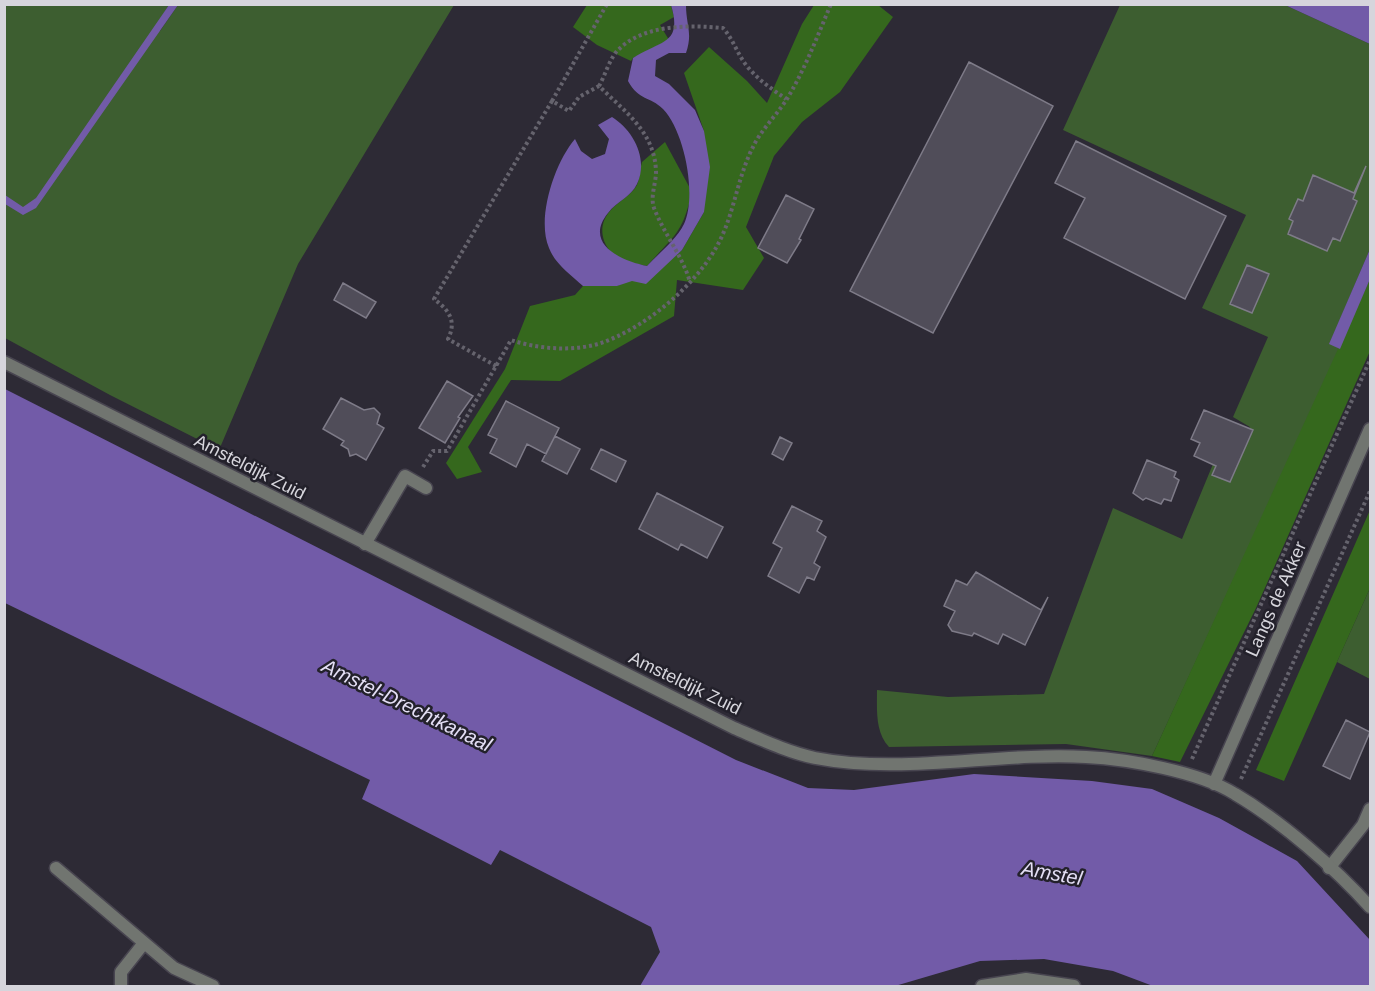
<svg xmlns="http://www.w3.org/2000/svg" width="1375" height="991" font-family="Arial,sans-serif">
<rect width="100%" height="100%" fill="#2d2a35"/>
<path fill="#3d5e30" d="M4,5H169L156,26L160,31L178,5H454L298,264L219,450L110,395L5,338Z
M1120,5H1285L1370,44V249L1330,343L1340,349L1152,756L1066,744L889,747C875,732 877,710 877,690L948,697L1044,694L1113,508L1182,539L1213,464L1229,471L1250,427L1233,417L1268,337L1202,308L1246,215L1063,130Z
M1370,588V679L1337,662Z"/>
<path fill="#35681d" d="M587,5H671L674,17L660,25L669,40L633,58L631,61L597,45L573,27Z
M814,5H878L893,17L840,92L802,122L774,156L746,227L764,258L743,290L677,280L674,316L560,381L511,380L468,447L482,472L457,479L446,463L505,369L530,306L575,295L583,286H617L667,262L682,250L704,212V131L684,73L709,47L747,81L767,103L802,24Z
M665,142L692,192C682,235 675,234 647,266C639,264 631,263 624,261C603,252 595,228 610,211C618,201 630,197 637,185C640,178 640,169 642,162Z
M1370,279V351L1256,608L1180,762L1152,756Z
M1370,510V588L1284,781L1256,770Z"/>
<path fill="#725ba8" d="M169,5H178L36,208L23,215L5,204V195L23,207L36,198Z
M671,5H686C686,25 693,33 686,53H669L656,60L655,76L669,84L695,110L704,131L710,167L704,212L682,250L646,284L632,281L617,286H583C571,275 555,264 549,248C536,218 555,162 575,139L581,151L592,159L605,154L609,139L598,125L612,117C633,130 649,159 637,184C631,197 617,201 608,213C583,244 622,261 647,266C659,253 676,240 684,224C697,196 685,132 663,109C650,96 639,101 628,81L633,58C660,40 683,45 671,5Z
M1285,5H1370V44Z
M1370,249V279L1340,349L1329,344Z
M5,389L736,760L808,788L854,790L974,774L1092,781L1152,789L1219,818L1297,861L1370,940V986H1153L1113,971L1044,959L980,961L895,986H640L660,952L651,927L500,850L491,865L362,799L370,780L5,603Z"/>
<path fill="#504d59" stroke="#7e7b88" stroke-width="1.5" d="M969,62L1053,106L933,333L850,291Z
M1076,141L1226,216L1185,299L1064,238L1085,198L1055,183Z
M1366,166L1353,199L1357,201L1340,241L1333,238L1327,251L1288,234L1293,221L1289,219L1298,199L1303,201L1313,175L1354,193Z
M786,195L814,209L799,239L801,240L787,263L758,248Z
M1247,265L1269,274L1252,313L1230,304Z
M343,283L376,302L366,318L334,300Z
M447,381L473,396L458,417L460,418L445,443L419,428Z
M341,398L364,410L374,408L380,414L377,424L384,428L366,460L356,454L350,456L348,449L341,445L344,441L323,429Z
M506,401L559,428L546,454L527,444L516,467L490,453L497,439L488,435Z
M1204,410L1253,430L1230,482L1212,475L1216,466L1194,456L1200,443L1191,439Z
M555,436L580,449L567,474L542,461Z
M780,437L792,443L783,460L772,454Z
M601,449L626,461L616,482L591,469Z
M1147,460L1176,472L1174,477L1179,480L1171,501L1164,499L1161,504L1146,498L1143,500L1133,493Z
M657,493L723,527L707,558L681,544L678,550L639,529Z
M792,506L822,521L817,531L826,537L814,563L820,567L814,580L807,577L799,593L768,576L782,548L773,543Z
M976,572L1041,610L1048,597L1025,645L1003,634L998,644L974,633L972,636L952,631L948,625L955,611L944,606L956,580L967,585Z
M1346,720L1370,732L1350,779L1323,766Z"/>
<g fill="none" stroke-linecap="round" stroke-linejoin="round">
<g stroke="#484550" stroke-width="15">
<path id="service" d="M365,544L405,476L426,488
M1329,868L1363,825L1370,809"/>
</g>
<g stroke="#484550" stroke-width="15">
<path id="minor" d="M56,868L174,968L213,986
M121,986V972L144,943
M982,986L1026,979L1074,986"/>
</g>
<g stroke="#484550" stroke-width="15">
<path id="tertiary" d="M4,362L734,728C760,739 787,752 815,758C903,775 998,752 1086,757C1128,759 1200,772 1235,794C1281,821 1335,868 1370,907
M1214,784L1370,429"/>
</g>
<path stroke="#65636d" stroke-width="4" stroke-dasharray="3 3" stroke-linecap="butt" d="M599,86C605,76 610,57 619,49C645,24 690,25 723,28C733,39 737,53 746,65C757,79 772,89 786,99
M552,101L607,4
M496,366L448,339C457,321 449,310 434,299L552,101L569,111L579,97L599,86C625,112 655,132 656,172C656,183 650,197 654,208C664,234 682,255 690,282
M423,467L433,451H447L511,340C538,349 573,352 601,343C645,328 695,286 717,246C734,216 737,178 753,147C761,130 776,116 787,99C805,69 817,37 831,4
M1192,759L1370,360
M1241,779L1370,491"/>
<use href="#service" stroke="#717570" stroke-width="12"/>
<use href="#minor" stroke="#717570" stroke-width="12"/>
<use href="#tertiary" stroke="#717570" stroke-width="12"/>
</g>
<g text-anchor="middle" stroke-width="5" stroke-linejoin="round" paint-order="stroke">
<g font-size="18" fill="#d6d5dc" stroke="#23212b">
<text transform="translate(250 467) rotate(27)" y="6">Amsteldijk Zuid</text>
<text transform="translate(1276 599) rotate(-66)" y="6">Langs de Akker</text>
<text transform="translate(685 683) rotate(26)" y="6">Amsteldijk Zuid</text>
</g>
<g font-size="20" font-style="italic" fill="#e4dff5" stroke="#23212b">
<text transform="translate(407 705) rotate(26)" y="7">Amstel-Drechtkanaal</text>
<text transform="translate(1052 873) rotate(10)" y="7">Amstel</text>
</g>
</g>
<rect width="1375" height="991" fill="none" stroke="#d6d5dc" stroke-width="12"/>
</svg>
